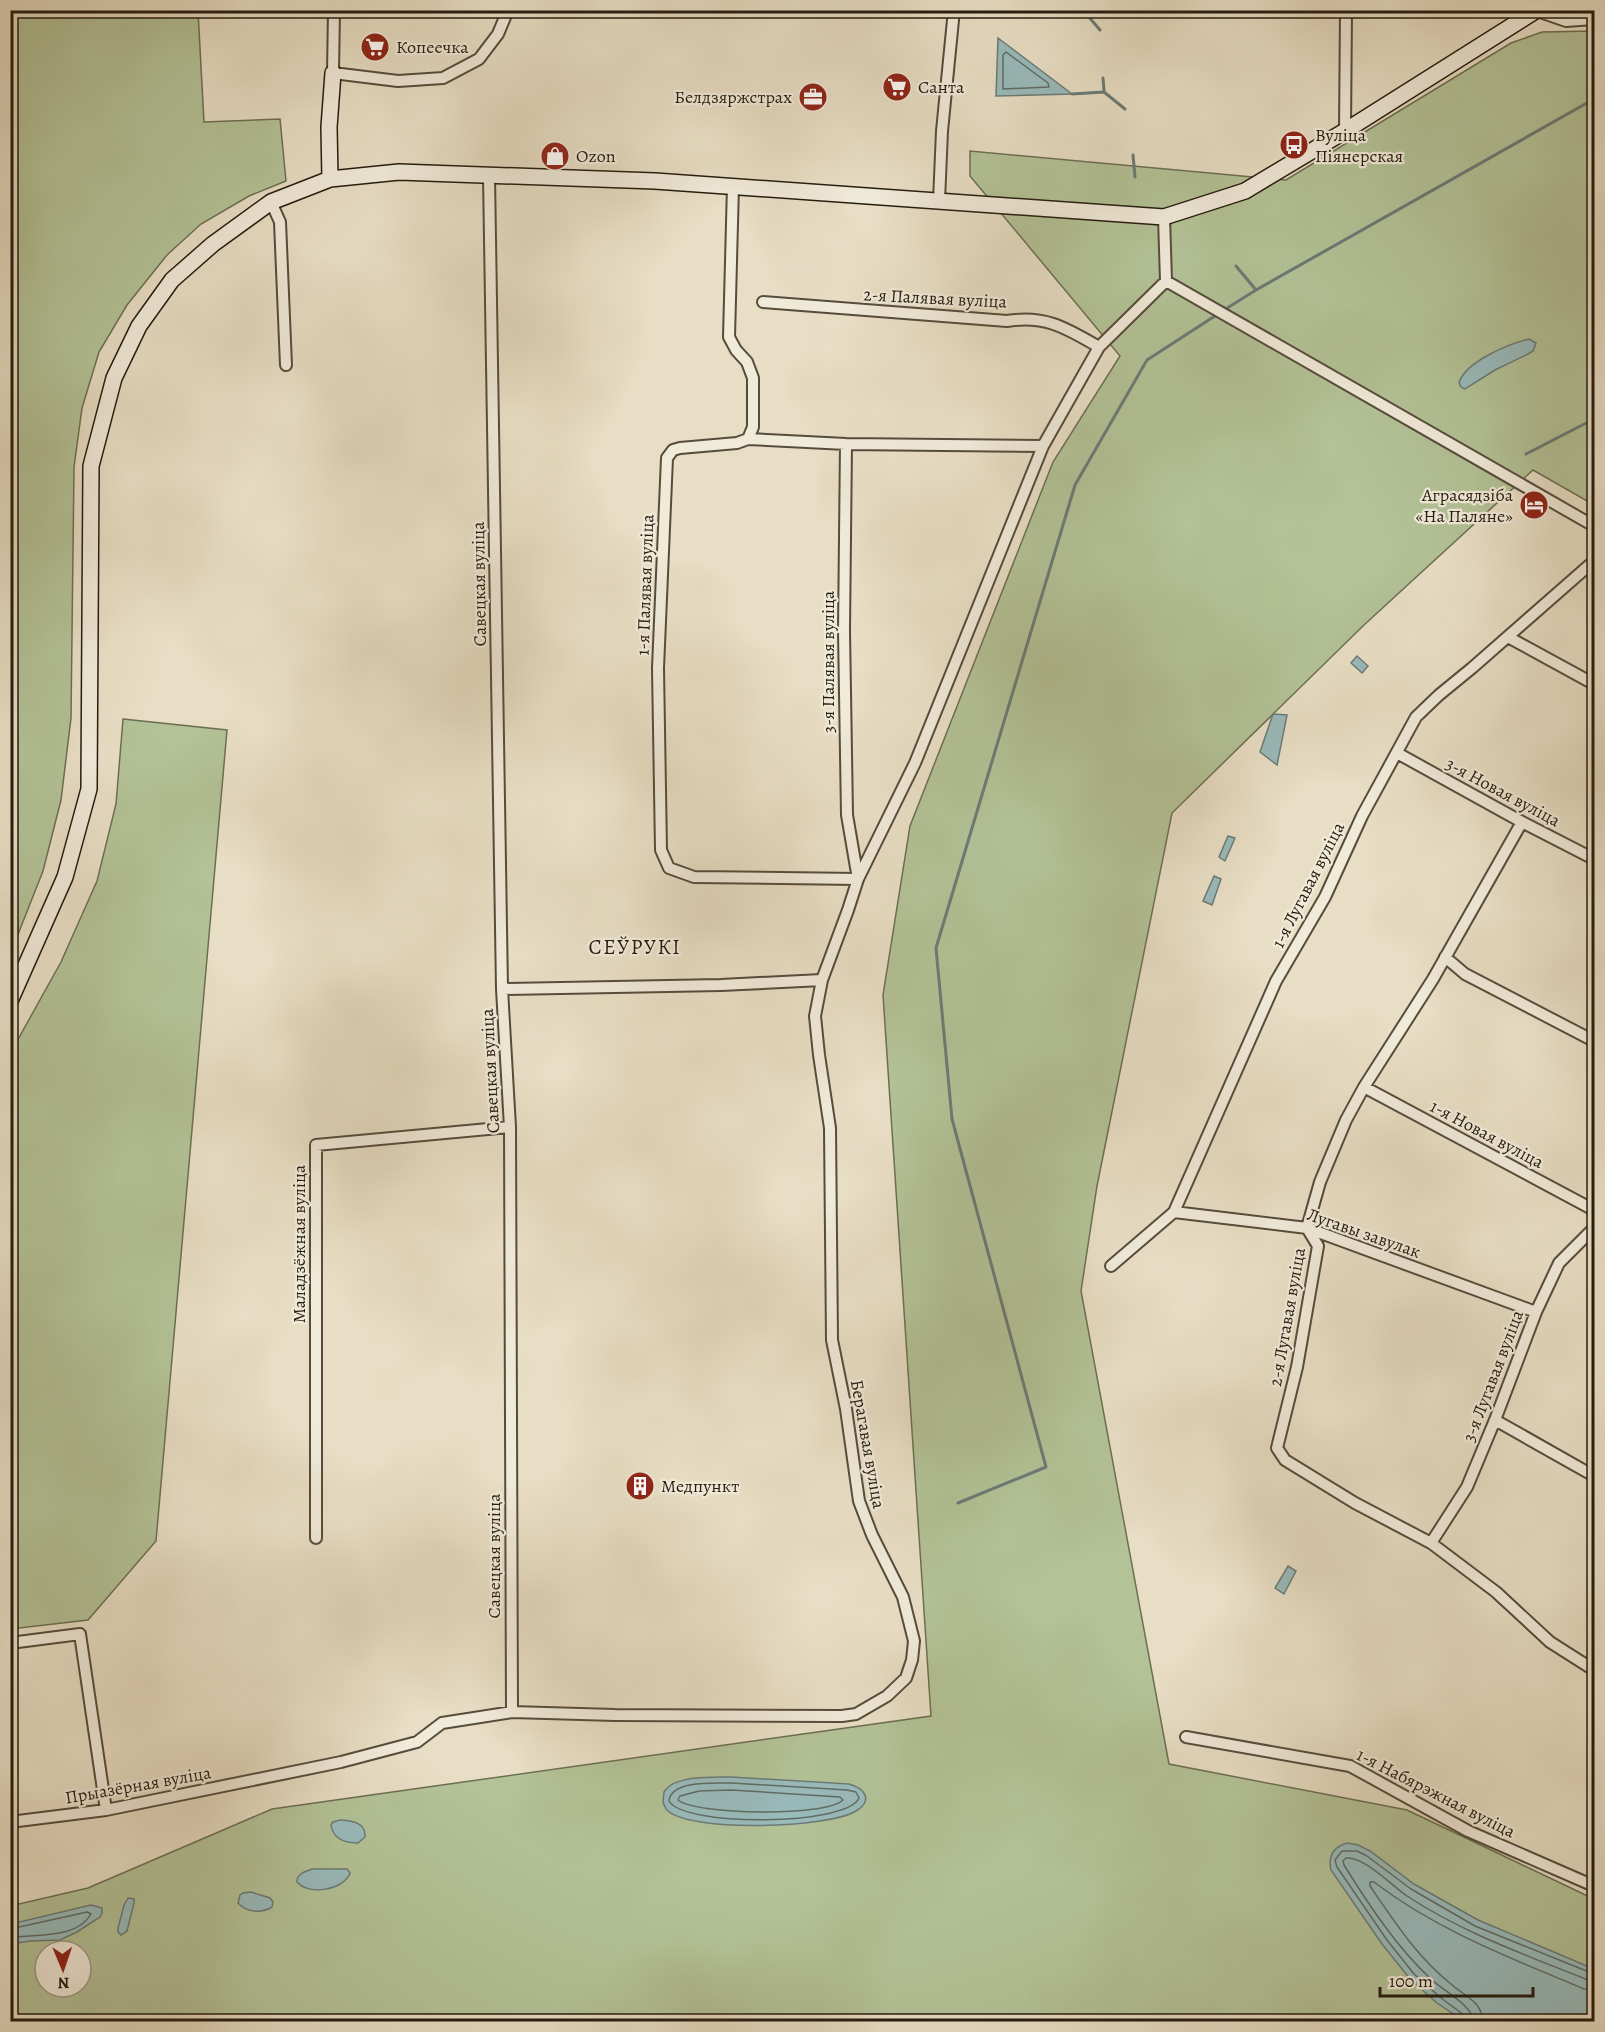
<svg xmlns="http://www.w3.org/2000/svg" width="1605" height="2032" font-family="Alegreya,serif">
<rect width="100%" height="100%" fill="#e8dec5"/>
<filter id="stains"><feTurbulence type="fractalNoise" baseFrequency=".00333" numOctaves="4"/><feColorMatrix values="0 0 0 0 .2 0 0 0 0 .09 0 0 0 0 .02 0 0 0 .5 -.17"/></filter>
<radialGradient id="worn" r=".72"><stop offset=".6" stop-color="#630" stop-opacity="0"/><stop offset="1" stop-color="#630" stop-opacity=".3"/></radialGradient>
<path fill="#b3c297" stroke="#6c6f53" stroke-width="1.5" fill-rule="evenodd" d="M11,10L198,11L204,122L280,119L286,181L249,196L201,224L167,255L127,305L99,352L82,408L74,467L71,718L61,800L43,871L11,952Z
M1594,31V505L1533,470L1364,625L1172,813L1097,1186L1081,1291L1169,1764L1407,1810L1594,1899V2021H11L10,1906L88,1888L272,1809L931,1716L883,995L910,826L1053,462L1120,356L970,176V151L1286,180L1511,43L1542,32ZM45,1951H81V1987H45Z
M123,719L227,730L156,1541L88,1620L11,1629V1052L61,962L97,881L116,804Z"/>
<path fill="#99bbbc" stroke="#6b7b77" stroke-width="1.5" d="M998,38L1072,94L996,96Z
M1529,339L1536,343L1533,351L1528,354L1495,370L1465,389L1461,387L1459,383C1465,362 1508,344 1529,339Z
M1357,656L1368,666L1362,673L1351,663Z
M1273,714L1287,715L1277,765L1260,752Z
M1228,836L1235,838L1225,861L1219,857Z
M1214,876L1221,879L1212,905L1203,901Z
M1288,1566L1296,1571L1284,1594L1275,1588Z
M731,1777L849,1784C864,1788 874,1800 856,1811C829,1828 690,1833 667,1810C665,1808 664,1805 663,1802C663,1801 664,1793 664,1792C674,1775 714,1777 731,1777Z
M340,1820C352,1821 366,1822 365,1837L358,1843C345,1843 333,1839 331,1825L333,1822Z
M1347,1843L1358,1845L1370,1851L1414,1884L1478,1920L1594,1969V2021H1464L1437,2003L1410,1979L1382,1944L1331,1870C1328,1856 1333,1847 1347,1843Z
M312,1869H347L350,1873C344,1890 309,1896 297,1882C297,1873 305,1872 312,1869Z
M251,1892L270,1898L273,1902L272,1907C261,1914 246,1912 238,1903L240,1895L243,1893Z
M128,1898L134,1899V1903L127,1931L121,1935L118,1932V1928L124,1905Z
M91,1905L102,1908V1913L100,1917L77,1932L60,1940L30,1941L11,1944V1924Z"/>
<g fill="none" stroke-linecap="round" stroke-linejoin="round">
<path stroke="#5f6c66" stroke-width="1.5" d="M1006,52L1048,83L1049,87L1003,89V55Z
M731,1783L847,1790L856,1792L859,1798C847,1826 684,1827 669,1801C671,1780 715,1783 731,1783Z
M731,1790L840,1797L843,1800C826,1817 696,1815 678,1800L680,1796L699,1791Z
M10,1929L87,1912L91,1914C76,1940 35,1933 10,1938
M1466,2022L1464,2015L1441,1998L1414,1974L1387,1940L1337,1867L1335,1860L1342,1851H1357L1367,1856L1411,1889L1475,1926L1594,1974
M1474,2022C1473,2006 1444,1991 1432,1980C1397,1948 1369,1905 1344,1865L1343,1861L1346,1858C1364,1856 1392,1886 1407,1896C1463,1933 1526,1955 1588,1980L1594,1981
M1483,2022C1482,2001 1464,1996 1451,1984C1417,1957 1394,1921 1370,1886V1882H1374C1438,1931 1511,1958 1584,1989L1594,1990"/>
<path stroke="#6b7b77" stroke-width="3" d="M1083,10L1100,30
M1103,78L1104,91
M1072,94L1104,92L1125,109
M1133,155L1135,177
M1236,266L1256,290
M1224,310L1256,290L1594,99
M1526,454L1594,419
M958,1503L1046,1467L952,1119L936,948L1075,485L1147,360L1218,314"/>
<g stroke="#564c3c" stroke-width="14">
<path id="street" d="M334,10L333,73L398,81L443,78L479,59L498,34L508,10
M1537,11L1566,21L1594,19
M1345,131L1346,10
M489,176L502,989L510,1127L512,1712
M733,186L729,337L736,350L747,362L753,378V427L748,439L737,443L680,448L673,450L667,458L658,668L661,850L669,868L694,877L858,879L847,815L844,631L846,444
M939,201L942,131L954,10
M271,202L280,222L286,365
M1164,217L1166,281L1594,526
M763,302L1007,321C1046,315 1066,328 1099,347
M748,439L846,444L1043,446
M1508,637L1594,684
M1397,753L1522,822L1594,859
M1522,822L1433,979L1364,1087L1346,1120L1320,1182L1307,1228L1318,1246L1297,1367L1277,1448L1285,1460L1355,1503L1431,1543L1496,1592L1550,1642L1594,1670
M1445,957L1465,974L1594,1041
M502,989L721,985L822,980
M1364,1087L1594,1210
M1174,1212L1307,1228L1536,1312
M1111,1266L1174,1212L1276,981L1325,897L1362,816L1416,717L1439,695L1472,668L1594,561
M1495,1420L1594,1476
M316,1538V1145L510,1127
M1431,1543L1467,1487L1495,1420L1536,1312L1559,1263L1594,1228
M10,1643L80,1634L106,1810
M1186,1737L1350,1766L1468,1831L1594,1886
M10,1822L106,1810L341,1762L417,1742L442,1723L512,1712L615,1715L842,1716L856,1714L887,1696L906,1678L912,1660L914,1641L903,1597L872,1535L859,1501L846,1409L832,1340L830,1128L819,1055L815,1016L822,980L848,910L858,879L915,763L1043,446L1099,347L1166,281"/>
</g>
<g stroke="#251c0f" stroke-width="18">
<path id="secondary" d="M330,179L329,127L333,73
M10,1001L65,877L89,789L91,466L114,378L139,326L172,280L213,244L271,202L330,179L399,172L655,181L1164,217L1245,191L1345,131L1537,10"/>
</g>
<use href="#street" stroke="#f0ead9" stroke-width="10"/>
<use href="#secondary" stroke="#f0ead9" stroke-width="15"/>
</g>
<defs>
<g id="supermarket-disc" transform="scale(1.5)"><circle r="9.5" fill="#8f2418" stroke="#f0ead9"/><path d="M-6-5.5h2.5l.6 2H6L4.5 2H-2.5L-4.4-4H-6ZM-1.5 3.2a1.3 1.3 0 1 0 .1 0ZM3 3.2a1.3 1.3 0 1 0 .1 0Z" fill="#fff"/></g>
<g id="office-disc" transform="scale(1.5)"><circle r="9.5" fill="#8f2418" stroke="#f0ead9"/><path d="M-6-3h4V-5.5h4V-3h4V5H-6ZM-1-4.5V-3h2v-1.5ZM-6 0V1H6V0Z" fill="#fff"/></g>
<g id="bus-disc" transform="scale(1.5)"><circle r="9.5" fill="#8f2418" stroke="#f0ead9"/><path d="M-5-6H5V4H4V6H2V4H-2V6H-4V4H-5ZM-3.5-4V0h7V-4ZM-3.5 1.2v1.5H-2V1.2ZM2 1.2v1.5H3.5V1.2Z" fill="#fff"/></g>
<g id="shop-disc" transform="scale(1.5)"><circle r="9.5" fill="#8f2418" stroke="#f0ead9"/><path d="M-5-2.5h2.3a2.7 3.5 0 0 1 5.4 0H5L5.5 6h-11ZM-1.5-2.5h3a1.5 2.3 0 0 0-3 0Z" fill="#fff"/></g>
<g id="hotel-disc" transform="scale(1.5)"><circle r="9.5" fill="#8f2418" stroke="#f0ead9"/><path d="M-6-4.5h1.5V1H6V5H4.5V3h-9V5H-6ZM-4 0a1.8 1.8 0 1 1 3.6 0ZM.5 0V-2.5h3Q6-2.5 6 0Z" fill="#fff"/></g>
<g id="building-disc" transform="scale(1.5)"><circle r="9.5" fill="#8f2418" stroke="#f0ead9"/><path d="M-4-6H4V6H1V3H-1V6H-4ZM-2.5-4.3h1.7v1.8h-1.7ZM.8-4.3h1.7v1.8H.8ZM-2.5-1h1.7V.8h-1.7ZM.8-1h1.7V.8H.8Z" fill="#fff"/></g>
</defs>
<g fill-rule="evenodd">
<use href="#supermarket-disc" x="375" y="47"/>
<use href="#supermarket-disc" x="897" y="87"/>
<use href="#office-disc" x="813" y="97"/>
<use href="#bus-disc" x="1294" y="145"/>
<use href="#shop-disc" x="555" y="156"/>
<use href="#hotel-disc" x="1534" y="505"/>
<use href="#building-disc" x="640" y="1486"/>
</g>
<g text-anchor="middle" stroke-width="4.5" stroke-linejoin="round" paint-order="stroke">
<g font-size="18" fill="#251c0f" stroke="#f0ead9" text-anchor="start">
<text x="396" y="53">Копеечка</text>
<text x="918" y="93">Санта</text>
<text x="792" y="103" text-anchor="end">Белдзяржстрах</text>
<text x="1315" y="141">Вуліца<tspan x="1315" dy="21">Піянерская</tspan></text>
<text x="576" y="162">Ozon</text>
<text x="1513" y="501" text-anchor="end">Аграсядзіба<tspan x="1513" dy="21">«На Паляне»</tspan></text>
<text x="661" y="1492">Медпункт</text>
</g>
<g font-size="18" fill="#251c0f" stroke="#f0ead9">
<text transform="translate(935 298) rotate(3)" y="6">2-я Палявая вуліца</text>
<text transform="translate(479 584) rotate(-91)" y="6">Савецкая вуліца</text>
<text transform="translate(645 585) rotate(-88)" y="6">1-я Палявая вуліца</text>
<text transform="translate(828 662) rotate(-90)" y="6">3-я Палявая вуліца</text>
<text transform="translate(1503 792) rotate(28)" y="6">3-я Новая вуліца</text>
<text transform="translate(1308 885) rotate(-63)" y="6">1-я Лугавая вуліца</text>
<text transform="translate(490 1071) rotate(-93)" y="6">Савецкая вуліца</text>
<text transform="translate(1487 1134) rotate(28)" y="6">1-я Новая вуліца</text>
<text transform="translate(1364 1233) rotate(19)" y="6">Лугавы завулак</text>
<text transform="translate(299 1244) rotate(-90)" y="6">Маладзёжная вуліца</text>
<text transform="translate(1287 1317) rotate(-80)" y="6">2-я Лугавая вуліца</text>
<text transform="translate(1493 1376) rotate(-69)" y="6">3-я Лугавая вуліца</text>
<text transform="translate(868 1444) rotate(80)" y="6">Берагавая вуліца</text>
<text transform="translate(494 1556) rotate(-90)" y="6">Савецкая вуліца</text>
<text transform="translate(138 1785) rotate(-10)" y="6">Прыазёрная вуліца</text>
<text transform="translate(1436 1793) rotate(27)" y="6">1-я Набярэжная вуліца</text>
</g>
<g font-size="21" letter-spacing="1.5" fill="#251c0f" stroke="#f0ead9">
<text x="635" y="954">СЕЎРУКІ</text>
</g>
</g>
<rect width="1605" height="2032" fill="none" stroke="#e8dec5" stroke-width="36"/>
<rect x="12" y="12" width="1581" height="2008" fill="none" stroke="#251c0f" stroke-width="3"/>
<rect x="18" y="18" width="1569" height="1996" fill="none" stroke="#251c0f" stroke-width="1.5"/>
<g transform="translate(63 1969) rotate(178)"><circle r="28" fill="#f0ead9" stroke="#9f9888" stroke-width="1.5"/>
<path d="M0-4.5L10 22L0 15L-10 22Z" fill="#8f2418"/>
<text y="-9" font-size="16" font-weight="bold" text-anchor="middle" fill="#251c0f">N</text>
</g>
<path d="M1380 1987v9h153v-9" fill="none" stroke="#251c0f" stroke-width="3"/>
<text x="1389" y="1987" font-size="18" fill="#251c0f" stroke="#f0ead9" stroke-width="4.5" paint-order="stroke">100 m</text>
<rect width="100%" height="100%" filter="url(#stains)"/>
<rect width="100%" height="100%" fill="url(#worn)"/>
</svg>
